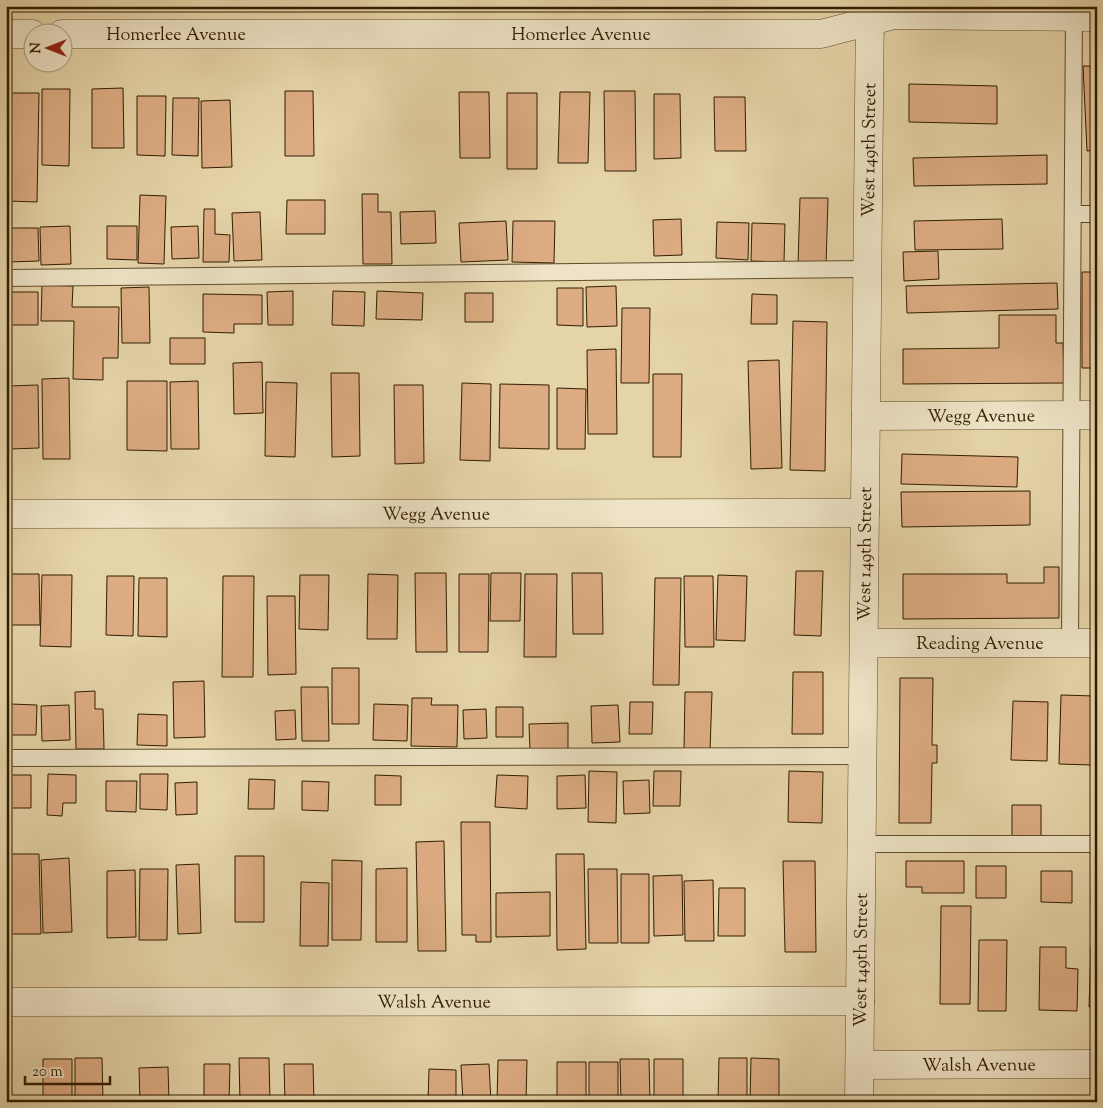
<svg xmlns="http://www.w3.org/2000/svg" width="1103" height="1108" font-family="'Sorts Mill Goudy',serif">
<rect width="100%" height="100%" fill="#e5d4a8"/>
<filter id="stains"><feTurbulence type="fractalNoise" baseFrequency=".004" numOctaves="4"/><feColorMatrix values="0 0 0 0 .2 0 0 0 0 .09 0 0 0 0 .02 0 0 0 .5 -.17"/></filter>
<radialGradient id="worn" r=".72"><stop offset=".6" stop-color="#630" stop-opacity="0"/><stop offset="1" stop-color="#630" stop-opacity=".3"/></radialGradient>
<path fill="#ddac83" stroke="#311d00" d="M1083,66H1097V150L1087,151Z
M909,84L997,86V124L909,122Z
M123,88L124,148H92V89Z
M42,89H70L69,166L42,165Z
M285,91H313L314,156H285Z
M604,91H635L636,171H605Z
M459,92H489L490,158H460Z
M560,92H590L588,163H558Z
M9,93H39L37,202L8,201Z
M507,93H537V169H507Z
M654,94H680L681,158L654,159Z
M137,96H166L165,156L137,155Z
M714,97H745L746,151H715Z
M173,98H199L198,156L172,155Z
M230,100L232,167L202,168L201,101Z
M1047,155V184L914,186L913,158Z
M362,194H378V212H391L392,264H363Z
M140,195L166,196L164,264L138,263Z
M800,198H828L826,266L798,265Z
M287,200H325V234H286Z
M204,209H215V234L230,235L229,262H203Z
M435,211L436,243L401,244L400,212Z
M260,212L262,260L234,261L232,213Z
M681,219L682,255L654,256L653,220Z
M1002,219L1003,249L915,250L914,221Z
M506,221L508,260L461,262L459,223Z
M513,221H555L554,263L512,262Z
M717,222L749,223L748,260L716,258Z
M752,223L785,224L784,262L751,261Z
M70,226L71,264L41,265L40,227Z
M107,226H137V260L107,259Z
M198,226L199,258L172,259L171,227Z
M9,228H38L39,261L9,262Z
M938,251L939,279L904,281L903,252Z
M1082,272H1097V368H1082Z
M1057,283L1058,309L907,313L906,286Z
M42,285L73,286L72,307H119L118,358H103V380L73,379L74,321H41Z
M616,286L617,326L587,327L586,287Z
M149,287L150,343H122L121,288Z
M557,288H583V326L557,325Z
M293,291V325H268L267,292Z
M333,291L365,292L364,326L332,325Z
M377,291L423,293L422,320L376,319Z
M9,292H38V325H9V372H6V312H9Z
M465,293H493V322H465Z
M203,294L262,295V324H234V333L203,332Z
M752,294L777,295V324H751Z
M622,308H650L649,383H621Z
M999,315H1056V343H1063L1064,383L903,384V349L999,348Z
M793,321L827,322L825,471L790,470Z
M170,338H205V364H170Z
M616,349L617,434H588L587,350Z
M779,360L782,468L751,469L748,361Z
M262,362L263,413L234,414L233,363Z
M331,373H359L360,456L332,457Z
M653,374H682L681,457H653Z
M69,378L70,459H43L42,379Z
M127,381H167V451L127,450Z
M198,381L199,449H171L170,382Z
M266,382L297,383L295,457L265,456Z
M462,383L491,384L490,461L460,460Z
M500,384L549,385V449L499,448Z
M38,385L39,448L9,449L8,386Z
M394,385H423L424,463L395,464Z
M557,388L586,389L585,449H557Z
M902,454L1018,457L1017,487L901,484Z
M1030,491V525L902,527L901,492Z
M1044,567H1059V618L903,619V574H1007V583H1044Z
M796,571H823L821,636L794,635Z
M415,573H446L447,652H416Z
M491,573H521L520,621H490Z
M572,573H602L603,634H573Z
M9,574H39L40,625H9Z
M368,574L398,575L397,639H367Z
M459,574H489L488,652H459Z
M525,574H557L556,657H524Z
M42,575H72L71,647L40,646Z
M300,575H329L328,630L299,629Z
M718,575L747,576L745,641L716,640Z
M107,576H134L133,636L106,635Z
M223,576H254L253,677H222Z
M684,576H713L714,647H685Z
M139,578H167V637L138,636Z
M655,578H681L679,685H653Z
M267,596H295L296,674L268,675Z
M332,668H359V724H332Z
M793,672H823V734H792Z
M900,678H933L932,745H937V763H932L931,823H899Z
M204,681L205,737L174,738L173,682Z
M301,687H328L329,741H302Z
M95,691V709H103L104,749H76L75,692Z
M685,692H712L710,751L684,750Z
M1061,695L1094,696L1092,765L1059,764Z
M412,698H432L431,705H458L457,747L411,746Z
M1013,701L1048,702L1047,761L1011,760Z
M630,702H653L652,734H629Z
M11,704L37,705L36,735H10Z
M374,704L408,705L407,741L373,740Z
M69,705L70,740L42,741L41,706Z
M618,705L620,742L592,743L591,706Z
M496,707H523V737H496Z
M486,709L487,738L464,739L463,710Z
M295,710L296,739L276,740L275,711Z
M138,714L167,715V746L137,745Z
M568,723V749L530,750L529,724Z
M589,771L617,772L616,823L588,822Z
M654,771H681L680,806H653Z
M789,771L823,772L822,823L788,822Z
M48,774L76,775V803H63L62,816L47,815Z
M140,774H168L167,810L140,809Z
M6,775H31V808H6Z
M375,775L401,776V805H375Z
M497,775L528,776L527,809L495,807Z
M585,775L586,808L557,809V776Z
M249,779L275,780L274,809H248Z
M649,780L650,813L624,814L623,781Z
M106,781H137L136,812L106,811Z
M302,781L329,782L328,811L302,810Z
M197,782V814L176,815L175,783Z
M1012,805H1041V836H1012Z
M461,822H490L491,942H476V935H462Z
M444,841L446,951H418L416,842Z
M11,854H39L41,934H12Z
M556,854H584L586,949L557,950Z
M235,856H264V922H235Z
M69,858L72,932L43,933L41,860Z
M332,860L362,861L361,940H332Z
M783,861H815L816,952H785Z
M906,861H964V893H922V887H906Z
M199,864L201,933L178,934L176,865Z
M976,866H1006V898H976Z
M407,868V942H376V869Z
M140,869H168L167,940H139Z
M588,869H617L618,943H589Z
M135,870L136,937L107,938V871Z
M1041,871H1072V903L1041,902Z
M1092,871H1097V905H1091Z
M621,874H649V943H621Z
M682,875L683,935L654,936L653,876Z
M713,880L714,941H685L684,881Z
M301,882L329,883L328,946H300Z
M719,888H745V936H718Z
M550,892V936L496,937V893Z
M941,906H971L970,1004H940Z
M979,940H1007L1006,1011H978Z
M1091,946H1097V1007H1089Z
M1040,947H1066V968L1078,969L1077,1011L1039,1010Z
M75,1058H102L103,1102H75Z
M239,1058H269L270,1102H240Z
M719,1058H747V1102H718Z
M751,1058L779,1059V1102H750Z
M43,1059H72V1102H43Z
M620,1059H649L650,1102H621Z
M654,1059H683V1102H654Z
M498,1060H527L526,1102H497Z
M6,1061H7L8,1102H6Z
M557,1062H586V1102H557Z
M589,1062H618V1102H589Z
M204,1064H230L229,1102H204Z
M284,1064H313L314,1102H285Z
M489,1064L491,1102H463L461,1065Z
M168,1067L169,1102H140L139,1068Z
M429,1069L456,1070V1102H428Z"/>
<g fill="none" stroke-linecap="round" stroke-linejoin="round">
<g stroke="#5e4b2a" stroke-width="18">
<path id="lane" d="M1073,214H1097
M6,278L867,269
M1070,643L1074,10
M6,758L863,756
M862,844H1097"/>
</g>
<g stroke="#5e4b2a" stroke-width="29">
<g id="street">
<path d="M6,34H32"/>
<path id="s1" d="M62,34H821L894,15L1097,17"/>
<path id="s2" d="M866,416L1097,415"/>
<path id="s3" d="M6,514L865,513"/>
<path id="s4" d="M864,643H1097"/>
<path id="s5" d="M6,1002L860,1001"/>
<path id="s6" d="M860,1065L1097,1064"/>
<path id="s7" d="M859,1102L870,6"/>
</g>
</g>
<use href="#lane" stroke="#eee3c6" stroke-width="16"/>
<use href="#street" stroke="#eee3c6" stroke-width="28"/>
</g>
<g text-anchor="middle" stroke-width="4.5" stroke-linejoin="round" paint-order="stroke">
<g font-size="18" fill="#311d00" stroke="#eee3c6">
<text dy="6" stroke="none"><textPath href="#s1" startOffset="114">Homerlee Avenue</textPath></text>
<text dy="6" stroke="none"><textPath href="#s1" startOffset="519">Homerlee Avenue</textPath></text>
<text dy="6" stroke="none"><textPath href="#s7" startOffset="952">West 149th Street</textPath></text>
<text dy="6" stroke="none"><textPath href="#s2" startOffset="115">Wegg Avenue</textPath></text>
<text dy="6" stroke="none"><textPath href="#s3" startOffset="430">Wegg Avenue</textPath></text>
<text dy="6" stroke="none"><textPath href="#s7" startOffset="548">West 149th Street</textPath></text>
<text dy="6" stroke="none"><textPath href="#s4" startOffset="116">Reading Avenue</textPath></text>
<text dy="6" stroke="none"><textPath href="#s7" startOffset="142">West 149th Street</textPath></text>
<text dy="6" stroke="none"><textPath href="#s5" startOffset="428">Walsh Avenue</textPath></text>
<text dy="6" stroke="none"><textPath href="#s6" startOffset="119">Walsh Avenue</textPath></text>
</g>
</g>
<rect width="1103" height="1108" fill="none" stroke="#e5d4a8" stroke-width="25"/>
<rect x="8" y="8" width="1088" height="1093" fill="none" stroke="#311d00" stroke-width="2.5"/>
<rect x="12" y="12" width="1078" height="1083" fill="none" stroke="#311d00"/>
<g transform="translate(48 48) rotate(270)"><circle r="24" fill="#eee3c6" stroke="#a29477"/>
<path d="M0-4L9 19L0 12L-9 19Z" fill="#8f2418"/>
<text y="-8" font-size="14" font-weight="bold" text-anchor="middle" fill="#311d00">N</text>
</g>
<path d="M25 1076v8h85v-8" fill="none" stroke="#311d00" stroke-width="2.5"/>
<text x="32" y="1076" font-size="15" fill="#311d00" stroke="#eee3c6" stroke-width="4" paint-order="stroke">20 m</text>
<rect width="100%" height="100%" filter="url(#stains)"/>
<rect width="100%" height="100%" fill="url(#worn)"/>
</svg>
